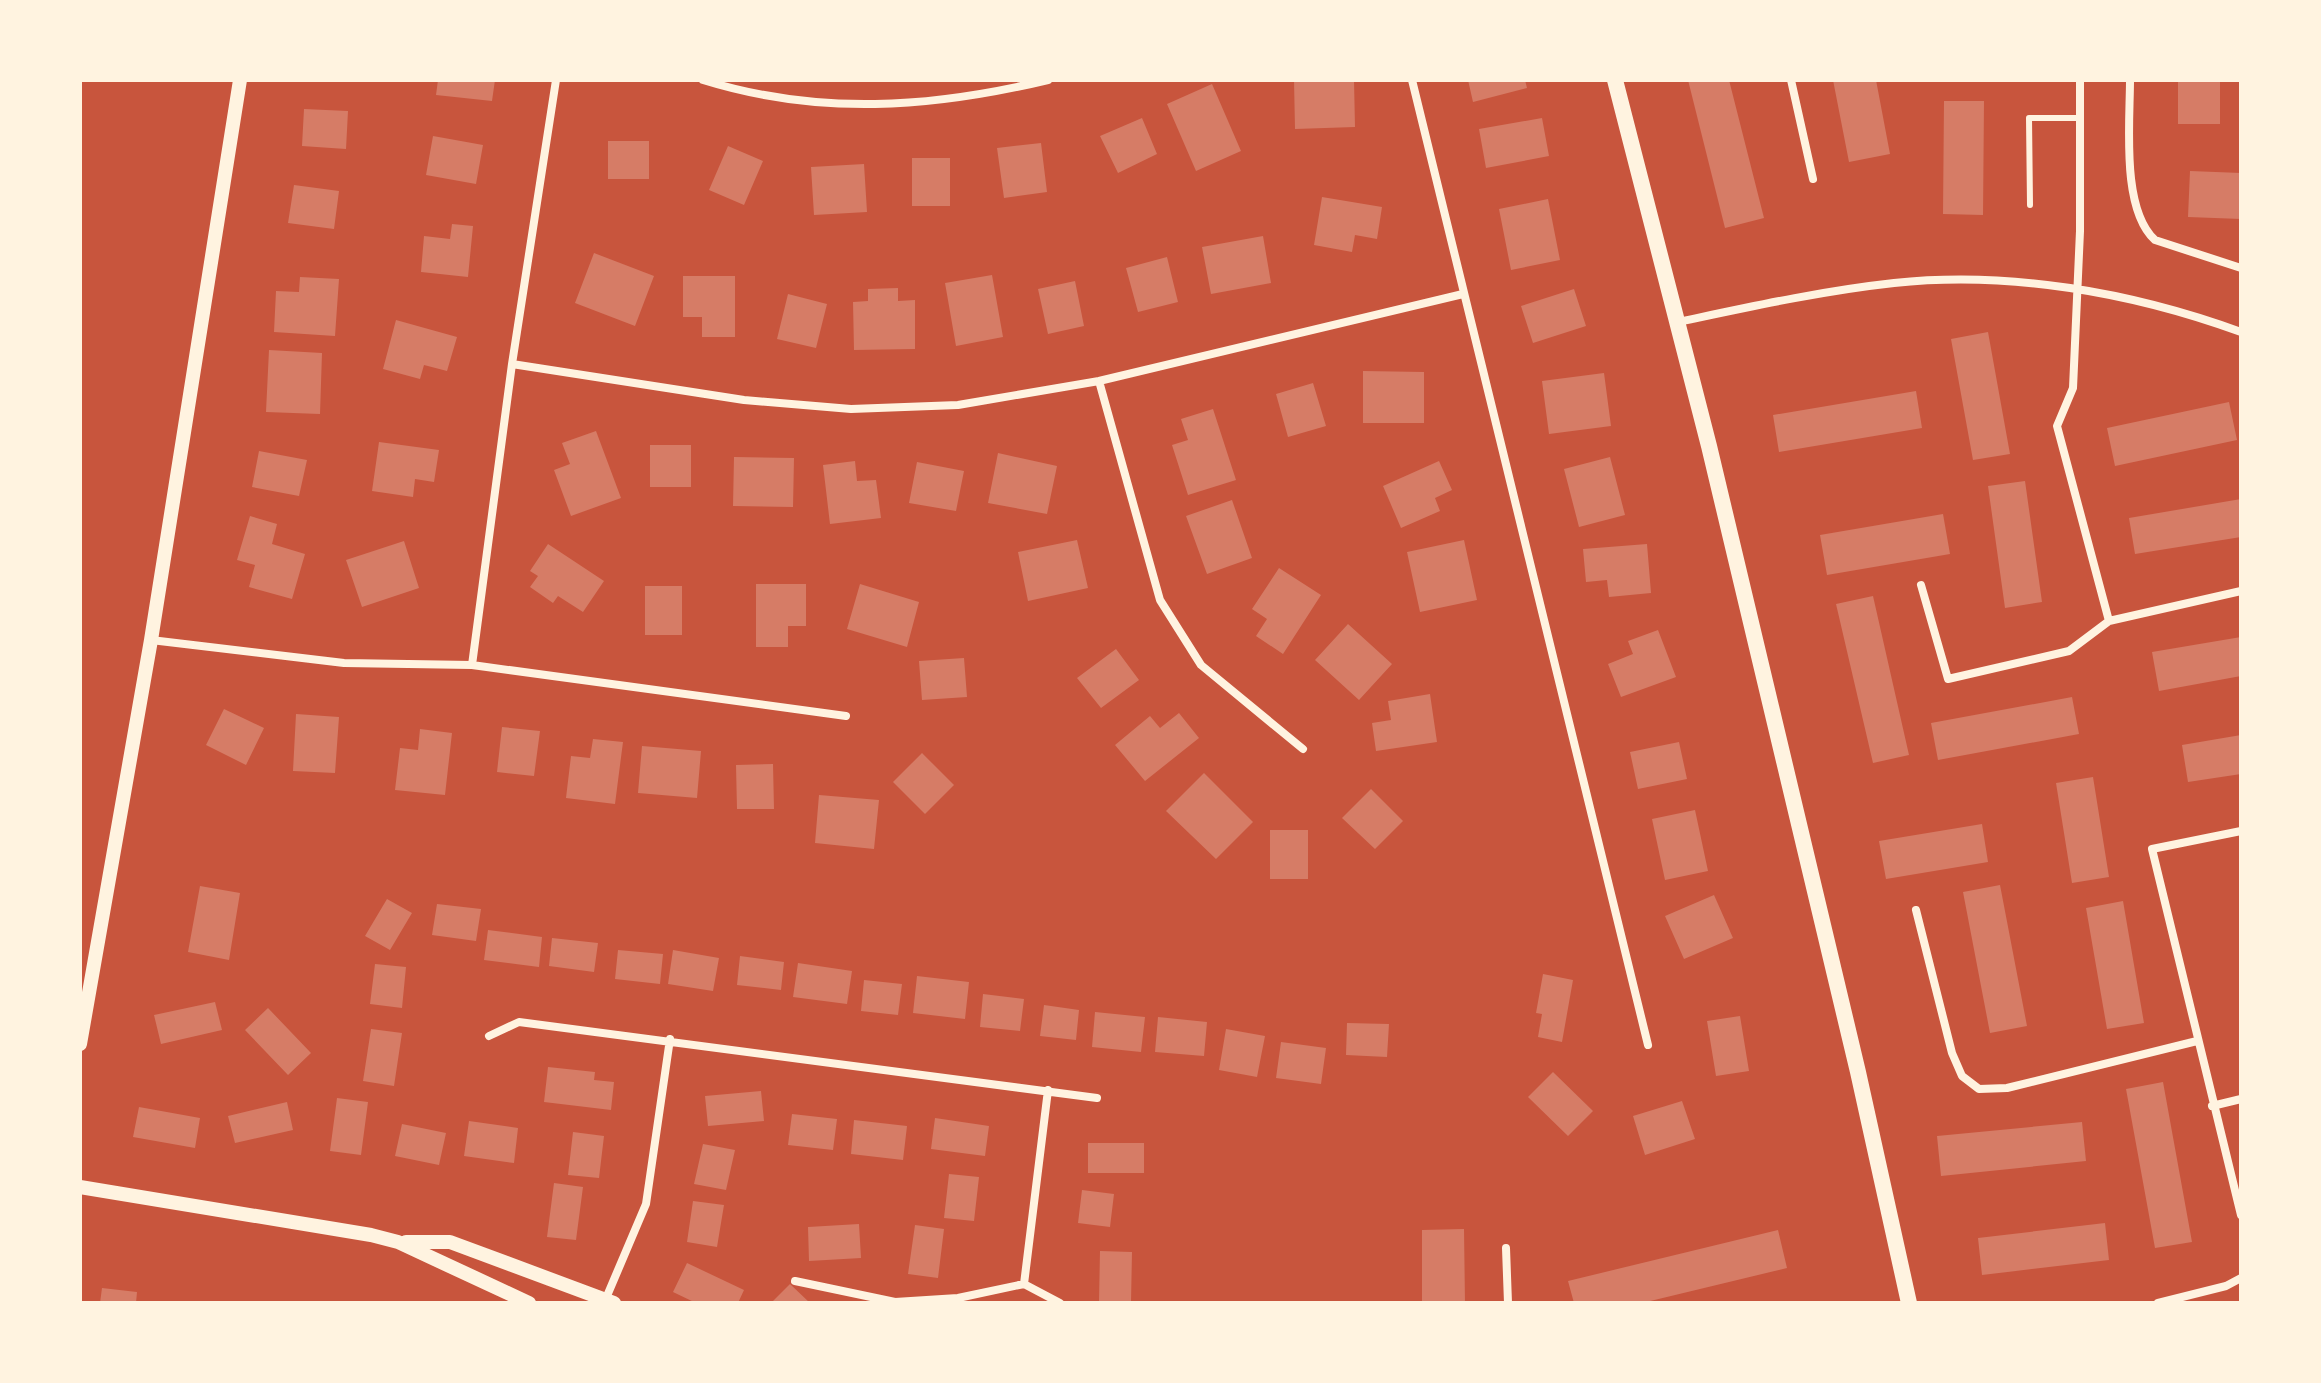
<svg xmlns="http://www.w3.org/2000/svg" width="2321" height="1383" font-family="Manrope,sans-serif">
<rect width="100%" height="100%" fill="#c8553d"/>
<path fill="#d67c66" d="M438,80H495L492,101L436,95Z
M1294,80H1354L1355,127L1295,129Z
M1468,80H1525L1527,88L1473,102Z
M1688,80H1729L1764,218L1725,228Z
M1833,80H1876L1890,154L1849,162Z
M2178,80H2220V124H2178Z
M1212,84L1241,151L1196,171L1167,104Z
M1944,101H1984L1983,215L1943,214Z
M304,109L348,111L346,149L302,146Z
M1142,118L1157,154L1118,173L1100,136Z
M1542,118L1549,156L1486,168L1479,129Z
M433,136L483,145L476,184L426,175Z
M608,141H649V179H608Z
M1041,143L1047,192L1004,198L997,148Z
M728,146L763,161L744,205L709,190Z
M912,158H950V206H912Z
M864,164L867,212L814,215L811,167Z
M2190,171L2241,173V219L2188,217Z
M294,185L339,191L334,229L288,223Z
M1322,197L1382,207L1377,239L1355,235L1352,252L1314,245Z
M1548,199L1560,260L1511,270L1499,209Z
M452,224L473,226L468,277L421,272L424,236L450,239Z
M1263,236L1271,283L1211,294L1202,247Z
M594,253L654,276L635,326L575,303Z
M1167,257L1178,302L1138,312L1126,268Z
M992,275L1003,337L956,346L945,283Z
M683,276H735V337H702V317H683Z
M300,277L339,279L335,336L274,332L276,291L299,292Z
M1075,281L1084,326L1048,334L1038,289Z
M898,288V301L915,300V349L854,350L853,302L868,301V289Z
M1574,289L1586,326L1533,343L1521,306Z
M788,294L827,304L816,348L777,339Z
M396,320L457,337L447,371L424,365L420,379L383,369Z
M1988,332L2010,454L1973,460L1951,339Z
M269,350L322,353L320,414L266,412Z
M1363,371L1424,372V423H1363Z
M1604,373L1611,426L1549,434L1542,381Z
M1313,383L1326,426L1288,437L1276,394Z
M1916,391L1922,428L1779,452L1773,415Z
M2229,402L2237,440L2115,466L2107,428Z
M1213,409L1236,480L1188,495L1172,445L1188,440L1181,419Z
M596,431L621,498L571,516L554,470L570,464L562,443Z
M379,442L439,450L434,482L415,479L413,497L372,491Z
M650,445H691V487H650Z
M259,451L307,460L299,496L252,487Z
M998,453L1057,466L1047,514L988,503Z
M734,457L794,458L793,507L733,506Z
M1610,457L1625,515L1579,527L1564,469Z
M855,461L857,481L876,480L881,518L830,524L823,465Z
M1439,461L1452,490L1435,498L1440,511L1401,528L1383,486Z
M917,462L964,471L956,511L909,503Z
M2025,481L2042,602L2005,608L1988,486Z
M2241,499V537L2135,554L2129,518Z
M1232,500L1252,558L1207,574L1186,516Z
M1943,514L1950,554L1827,575L1820,535Z
M250,516L277,524L272,544L305,554L292,599L249,587L255,565L237,560Z
M1077,540L1088,588L1028,601L1018,552Z
M1464,540L1477,600L1420,612L1407,552Z
M404,541L419,588L362,607L346,560Z
M548,544L604,581L583,612L558,596L553,603L530,587L538,576L530,571Z
M1647,544L1651,593L1609,597L1607,580L1586,582L1583,549Z
M1279,568L1321,595L1283,654L1256,636L1267,619L1252,609Z
M756,584H806V626H788V647H756Z
M860,584L919,602L907,647L847,629Z
M645,586H682V635H645Z
M1873,596L1909,755L1873,763L1836,604Z
M1348,624L1392,664L1359,700L1315,660Z
M1658,630L1676,677L1621,697L1608,664L1633,654L1628,641Z
M2241,637V676L2159,691L2152,652Z
M1116,649L1139,680L1101,708L1077,678Z
M964,658L967,697L922,700L919,661Z
M1430,694L1437,742L1376,751L1372,723L1391,720L1388,701Z
M2072,697L2079,734L1938,760L1931,723Z
M224,709L264,728L246,765L206,745Z
M1179,713L1199,738L1145,781L1115,745L1150,716L1160,728Z
M296,714L339,717L335,773L293,771Z
M502,727L540,731L534,776L497,772Z
M420,729L452,733L445,795L395,790L400,748L418,750Z
M2241,735V774L2188,782L2182,745Z
M593,739L623,742L615,804L566,798L571,756L590,758Z
M1679,742L1687,779L1638,789L1630,752Z
M642,746L701,751L697,798L638,793Z
M922,753L954,785L925,814L893,782Z
M773,764L774,809H737L736,765Z
M1204,773L1253,822L1216,859L1166,811Z
M2093,777L2109,877L2072,883L2056,783Z
M1371,789L1403,821L1375,849L1342,818Z
M819,795L879,800L874,849L815,843Z
M1695,810L1708,871L1665,880L1652,819Z
M1982,824L1988,862L1886,879L1879,841Z
M1270,830H1308V879H1270Z
M2000,885L2027,1026L1990,1033L1963,892Z
M200,886L240,893L229,960L188,952Z
M1714,895L1733,938L1684,959L1665,916Z
M387,899L412,913L390,950L365,936Z
M2123,901L2144,1023L2107,1029L2086,908Z
M437,904L481,909L476,941L432,935Z
M488,930L542,937L539,967L484,960Z
M552,938L598,943L594,972L549,966Z
M618,950L663,954L660,984L615,979Z
M673,950L719,958L713,991L668,984Z
M740,956L784,962L781,990L737,985Z
M798,963L852,971L847,1004L793,997Z
M375,964L406,967L402,1008L370,1004Z
M1543,974L1573,980L1562,1042L1538,1037L1542,1014L1536,1013Z
M917,976L969,982L965,1019L913,1013Z
M864,980L902,984L898,1015L861,1011Z
M983,994L1024,999L1020,1031L980,1027Z
M215,1002L222,1030L161,1044L154,1015Z
M1044,1005L1079,1010L1076,1040L1040,1036Z
M268,1008L311,1053L288,1075L245,1030Z
M1095,1012L1145,1017L1141,1052L1092,1047Z
M1740,1016L1749,1071L1716,1076L1707,1021Z
M1158,1017L1207,1022L1204,1056L1155,1052Z
M1347,1023L1389,1024L1387,1057L1346,1055Z
M371,1029L402,1033L394,1086L363,1081Z
M1226,1029L1265,1036L1257,1077L1219,1070Z
M1281,1042L1326,1048L1321,1084L1276,1078Z
M548,1067L595,1072L594,1080L614,1082L611,1110L544,1102Z
M1553,1072L1593,1111L1568,1136L1528,1097Z
M2163,1082L2192,1242L2155,1248L2126,1089Z
M761,1091L764,1121L708,1126L705,1096Z
M337,1098L368,1102L361,1155L330,1151Z
M1682,1101L1695,1139L1645,1155L1633,1116Z
M287,1102L293,1130L235,1143L228,1116Z
M139,1107L200,1118L195,1148L133,1137Z
M792,1114L837,1119L833,1150L788,1145Z
M935,1118L989,1126L985,1156L931,1149Z
M854,1120L907,1126L903,1160L851,1154Z
M469,1121L518,1128L514,1163L464,1156Z
M2082,1122L2086,1161L1941,1176L1937,1136Z
M402,1124L446,1133L439,1165L395,1156Z
M573,1132L604,1136L599,1178L568,1175Z
M1088,1143H1144V1173H1088Z
M703,1144L735,1150L726,1190L694,1184Z
M949,1174L979,1177L974,1221L944,1218Z
M554,1183L583,1187L576,1240L547,1237Z
M1082,1190L1114,1194L1110,1227L1078,1223Z
M693,1201L724,1205L717,1247L687,1242Z
M2105,1223L2109,1260L1982,1275L1978,1238Z
M859,1224L861,1258L809,1261L808,1227Z
M915,1225L944,1229L938,1278L908,1274Z
M1464,1229L1465,1303H1422V1230Z
M1778,1230L1787,1268L1642,1303H1574L1568,1281Z
M1100,1251L1132,1252L1131,1303H1099Z
M687,1263L744,1290L738,1303H696L673,1292Z
M790,1284L810,1303H771Z
M102,1288L137,1292L136,1303H100Z"/>
<g fill="none" stroke-linecap="round" stroke-linejoin="round">
<path stroke="#fff3e0" stroke-width="6" d="M2030,205L2029,118H2080"/>
<path stroke="#fff3e0" stroke-width="8" d="M703,80C819,116 931,108 1048,80
M1412,80L1648,1045
M1791,80L1813,179
M2080,80V231L2073,388L2057,426L2109,621
M2130,80C2130,123 2121,209 2155,240L2241,268
M1678,322C1749,307 1821,291 1894,283C2011,271 2131,292 2241,332
M512,364L744,400L851,409L958,405L1099,381L1463,294
M1099,381L1160,600L1201,665L1303,749
M1921,585L1948,679L2069,651L2109,621L2241,591
M151,640L344,663L472,665L846,716
M472,665L512,364L556,80
M2241,831L2152,849L2241,1215
M1916,910L1952,1053L1962,1076L1979,1089L2007,1088L2197,1041
M489,1036L519,1022L1097,1098
M2212,1106L2241,1099
M1506,1248L1508,1303
M795,1281L895,1302L958,1298L1024,1284L1060,1303
M1024,1284L1048,1090
M604,1303L646,1204L670,1039
M2158,1303L2226,1286L2241,1278"/>
<path stroke="#fff3e0" stroke-width="14" d="M80,1044L151,640L240,80
M80,1187L371,1235L398,1242L529,1303
M406,1242H450L614,1303"/>
<path stroke="#fff3e0" stroke-width="16" d="M1615,80L1709,446L1858,1072L1909,1303"/>
</g>
<rect width="2321" height="1383" fill="none" stroke="#fff3e0" stroke-width="164"/>
</svg>
